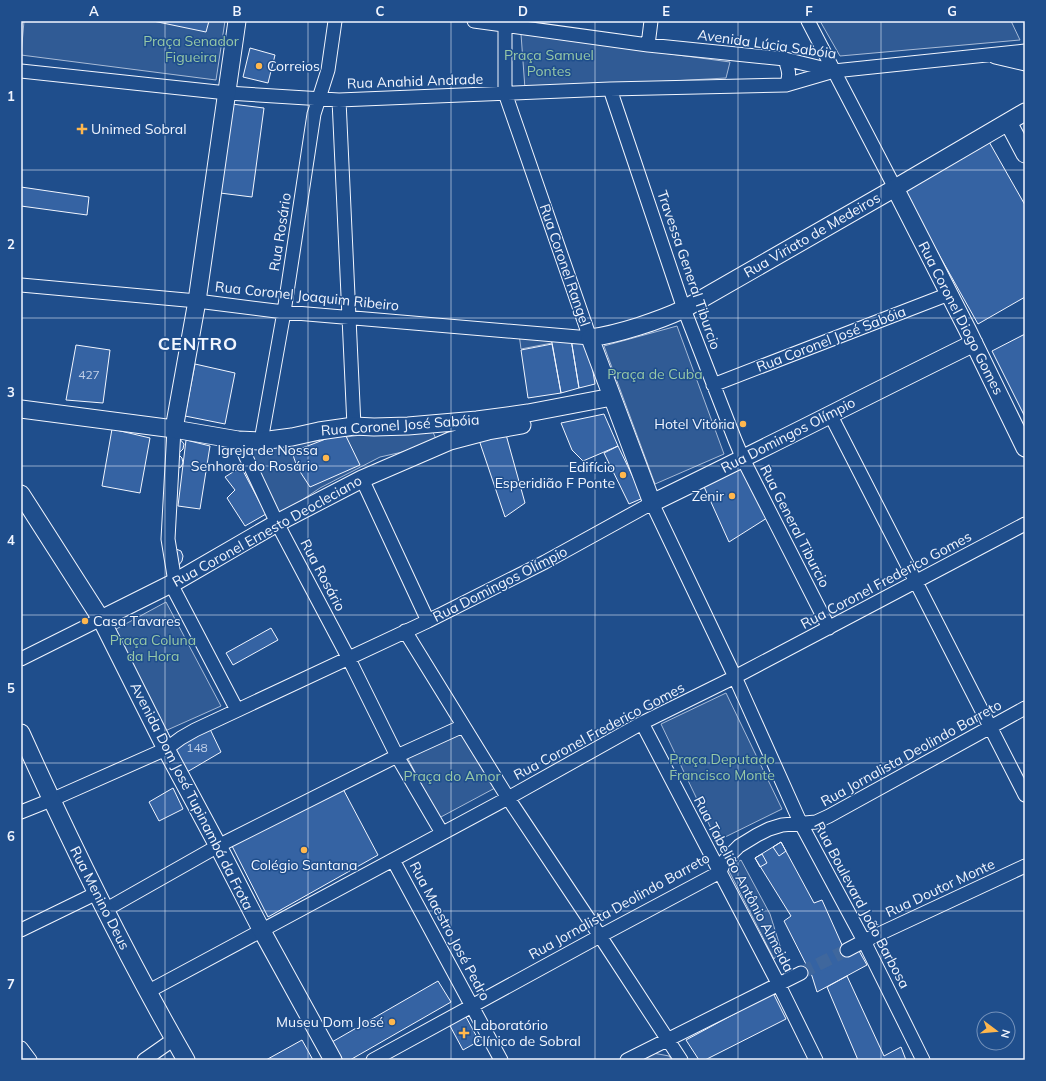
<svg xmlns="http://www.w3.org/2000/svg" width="1046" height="1081" font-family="Mulish,sans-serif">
<rect width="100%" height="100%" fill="#1f4e8c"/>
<path fill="#305b95" stroke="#a8bbd7" d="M24,21H225L216,80L21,55Z
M820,21H1011L1020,40L840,56Z
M521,34L730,62L726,78L525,89Z
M677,326L724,454L655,484L604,346Z
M519,334L550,337L552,343L521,349Z
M432,430L436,439L407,451L380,457L320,488L272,520L240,451L384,432Z
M166,602L221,706L165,731L107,634Z
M726,693L782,809L717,841L661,724Z
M458,729L495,788L439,818L406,755Z
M741,860L770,914L781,949L774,959L728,869Z
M653,1053L669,1056L672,1060H640Z"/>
<path fill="#3563a3" stroke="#f2f6ff" d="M153,21H209L206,32Z
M250,48L275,55L268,83L243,77Z
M232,104L264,108L252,197L220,193Z
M988,140L1025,205V297L978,324L902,189Z
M21,187L89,197L87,215L21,206Z
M1025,334V417L992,351Z
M551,337L571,339L579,388L561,393Z
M571,339L588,341L595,384L579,388Z
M552,344L561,393L528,398L521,350Z
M76,345L110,350L103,403L66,400Z
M195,364L235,373L225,424L185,416Z
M604,414L618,446L583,461L572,450L561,423Z
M112,429L150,438L140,493L102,486Z
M505,431L525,503L505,517L478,437Z
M344,432L360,465L310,487L297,467L292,452Z
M179,438L184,444L183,449L179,453Z
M186,440L210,446L200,509L178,506Z
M618,446L643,498L629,504L604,453Z
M178,454L182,458L183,463L181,467L176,469Z
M739,461L767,518L729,542L701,480Z
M241,467L266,514L245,526L227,498L235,490L225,477Z
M176,549L181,551L183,556L182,561L179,565Z
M271,628L278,640L233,665L226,653Z
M209,727L221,752L187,772L173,745Z
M342,787L378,855L268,917L231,844Z
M173,788L183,809L159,821L149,802Z
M781,842L814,903L822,900L847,956L859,951L867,965L817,992L812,976L784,921L791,916L755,858Z
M781,842L786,851L779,856L773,847Z
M762,854L767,863L760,867L755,858Z
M847,976L884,1056L901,1047L906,1060H858L827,987Z
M438,981L451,1002L350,1060H343L332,1042Z
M773,993L786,1019L705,1060H699L686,1040Z
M465,1015L479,1041L463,1050L449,1024Z
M302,1040L313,1060H266Z"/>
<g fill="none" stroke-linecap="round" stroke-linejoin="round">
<path stroke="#3f679d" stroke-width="13" stroke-dasharray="13 6" stroke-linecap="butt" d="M801,973L847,950"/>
<g stroke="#f2f6ff" stroke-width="15">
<path id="minor" d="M474,21L648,45L785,59L834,71L1025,51
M808,21L895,188
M648,45L651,21
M995,57L1025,64
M785,59C788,69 791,75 786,85
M21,71L227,93L339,100L610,89L786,85L834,71
M610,89L684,309L735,440L743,459L829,628
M339,100L354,426
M21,285L197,301L284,312L590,338L505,93V21
M713,385L949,294
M830,414L1025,795
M174,429L168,539L175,582
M238,440L277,523L349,659L397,756L442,833
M261,441L284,312L314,114L328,70L335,21
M362,479L428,621
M171,584L237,710
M405,631L508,798L600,936L681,1060
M21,659L101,619
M642,723L779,985L816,1060
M21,812L51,800L166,749L181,738L195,730L428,621L545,562L652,503L735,677L801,824L864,941L923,1060
M393,860L501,1060
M105,910L218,846L397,756L463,726
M21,930L97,893
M847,950L864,941L1025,866
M149,991L508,798L642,723L735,677L1025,524
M21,1048L30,1060
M144,1060L174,1039
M373,1060L600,936L720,872L725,860L739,846L757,835L769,829L782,825L816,822L829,816L1025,708
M627,1060L801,973"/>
</g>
<g stroke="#f2f6ff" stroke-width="19">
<path id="major" d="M1008,122L1025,154
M895,188L967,329L1025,448
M974,343C866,396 760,451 652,503L590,338C619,334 658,321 684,309L895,188L1025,112
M21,409L174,429L238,440L261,441L292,437L319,431L354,426L374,427L408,426L477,420L528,413L612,397
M174,429L197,301L237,21
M21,494L101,619L166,749L218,846L262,931L333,1060
M101,619L175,582L277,523L362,479L450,441L488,431L522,425
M21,733C71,844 125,954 186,1060"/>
</g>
<use href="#minor" stroke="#1f4e8c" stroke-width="13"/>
<use href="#major" stroke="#1f4e8c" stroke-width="17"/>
</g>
<path fill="none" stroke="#f2f6ff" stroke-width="1" stroke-opacity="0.55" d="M165,21V1060M308,21V1060M451,21V1060M595,21V1060M738,21V1060M881,21V1060M21,170H1025M21,318H1025M21,466H1025M21,615H1025M21,763H1025M21,911H1025"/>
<g fill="#ffb74d" stroke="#1f4e8c" stroke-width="1.5">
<circle cx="259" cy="66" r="4"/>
<path d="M80 123h4v4h4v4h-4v4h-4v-4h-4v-4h4z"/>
<circle cx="743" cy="424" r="4"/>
<circle cx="326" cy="458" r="4"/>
<circle cx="623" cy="475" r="4"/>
<circle cx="732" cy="496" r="4"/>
<circle cx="85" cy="621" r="4"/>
<circle cx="304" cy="850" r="4"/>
<circle cx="392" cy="1022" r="4"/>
<path d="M462 1027h4v4h4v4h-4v4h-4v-4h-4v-4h4z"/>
</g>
<g text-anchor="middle" stroke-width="3" stroke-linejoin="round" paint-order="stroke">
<g font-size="12" fill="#c3d1e8">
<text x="89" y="379">427</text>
<text x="197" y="752">148</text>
</g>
<g font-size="14" fill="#97c8a6" stroke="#1f4e8c">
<text x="191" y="46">Praça Senador<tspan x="191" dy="16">Figueira</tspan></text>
<text x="549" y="60">Praça Samuel<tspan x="549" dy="16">Pontes</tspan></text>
<text x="655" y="379">Praça de Cuba</text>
<text x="153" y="645">Praça Coluna<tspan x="153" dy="16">da Hora</tspan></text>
<text x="722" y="764">Praça Deputado<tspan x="722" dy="16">Francisco Monte</tspan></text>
<text x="452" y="781">Praça do Amor</text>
</g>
<g font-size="14" fill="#f2f6ff" stroke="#1f4e8c">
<text transform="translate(767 44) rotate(8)" y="5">Avenida Lúcia Sabóia</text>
<text transform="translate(415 81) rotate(-2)" y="5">Rua Anahid Andrade</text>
<text transform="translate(280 232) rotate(-81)" y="5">Rua Rosário</text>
<text transform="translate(812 235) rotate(-30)" y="5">Rua Viriato de Medeiros</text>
<text transform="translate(565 265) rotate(71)" y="5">Rua Coronel Rangel</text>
<text transform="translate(689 270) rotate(71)" y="5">Travessa General Tiburcio</text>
<text transform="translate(307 296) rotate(6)" y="5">Rua Coronel Joaquim Ribeiro</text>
<text transform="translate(961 318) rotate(63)" y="5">Rua Coronel Diogo Gomes</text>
<text transform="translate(831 339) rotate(-21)" y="5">Rua Coronel José Sabóia</text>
<text transform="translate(400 425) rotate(-4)" y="5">Rua Coronel José Sabóia</text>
<text transform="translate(788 435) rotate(-27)" y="5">Rua Domingos Olímpio</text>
<text transform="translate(795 526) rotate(63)" y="5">Rua General Tiburcio</text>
<text transform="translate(267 531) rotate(-29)" y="5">Rua Coronel Ernesto Deocleciano</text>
<text transform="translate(323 575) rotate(62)" y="5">Rua Rosário</text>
<text transform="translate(886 580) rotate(-28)" y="5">Rua Coronel Frederico Gomes</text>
<text transform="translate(500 584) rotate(-27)" y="5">Rua Domingos Olímpio</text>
<text transform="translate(599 731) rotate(-28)" y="5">Rua Coronel Frederico Gomes</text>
<text transform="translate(911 753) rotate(-29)" y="5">Rua Jornalista Deolindo Barreto</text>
<text transform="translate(192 796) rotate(63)" y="5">Avenida Dom José Tupinambá da Frota</text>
<text transform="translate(744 884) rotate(62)" y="5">Rua Tabelião Antônio Almeida</text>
<text transform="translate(940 888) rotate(-25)" y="5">Rua Doutor Monte</text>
<text transform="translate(100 898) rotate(63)" y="5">Rua Menino Deus</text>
<text transform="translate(862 905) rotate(62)" y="5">Rua Boulevard João Barbosa</text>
<text transform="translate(619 906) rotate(-29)" y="5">Rua Jornalista Deolindo Barreto</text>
<text transform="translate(450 931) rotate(62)" y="5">Rua Maestro José Pedro</text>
</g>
<g font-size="14" fill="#f2f6ff" stroke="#1f4e8c" text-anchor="end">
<text x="267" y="71" text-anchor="start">Correios</text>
<text x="91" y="134" text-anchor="start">Unimed Sobral</text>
<text x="735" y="429">Hotel Vitória</text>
<text x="318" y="455">Igreja de Nossa<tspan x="318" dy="16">Senhora do Rosário</tspan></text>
<text x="615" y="472">Edifício<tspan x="615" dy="16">Esperidião F Ponte</tspan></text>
<text x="724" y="501">Zenir</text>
<text x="93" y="626" text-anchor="start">Casa Tavares</text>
<text x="304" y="870" text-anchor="middle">Colégio Santana</text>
<text x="384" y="1027">Museu Dom José</text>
<text x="473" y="1030" text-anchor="start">Laboratório<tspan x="473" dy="16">Clínico de Sobral</tspan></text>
</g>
<g font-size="18" font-weight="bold" letter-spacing="1" fill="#f2f6ff" stroke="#1f4e8c">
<text x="198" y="350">CENTRO</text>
</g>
</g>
<rect width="1046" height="1081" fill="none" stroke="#1f4e8c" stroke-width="44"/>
<g transform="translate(996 1031) rotate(106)"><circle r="19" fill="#1f4e8c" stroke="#7391ba"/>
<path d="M0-3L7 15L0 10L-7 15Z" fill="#ffb74d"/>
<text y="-6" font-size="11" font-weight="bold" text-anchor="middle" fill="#f2f6ff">N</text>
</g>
<rect x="22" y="22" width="1002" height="1037" fill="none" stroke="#f2f6ff" stroke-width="1.5"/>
<g font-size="13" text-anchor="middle" font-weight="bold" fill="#f2f6ff">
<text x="94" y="16">A</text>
<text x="237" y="16">B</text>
<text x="380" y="16">C</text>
<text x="523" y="16">D</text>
<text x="666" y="16">E</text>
<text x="809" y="16">F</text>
<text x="952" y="16">G</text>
<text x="11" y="101">1</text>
<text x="11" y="249">2</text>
<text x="11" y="397">3</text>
<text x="11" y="545">4</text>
<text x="11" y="693">5</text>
<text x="11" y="841">6</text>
<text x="11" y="989">7</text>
</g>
</svg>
